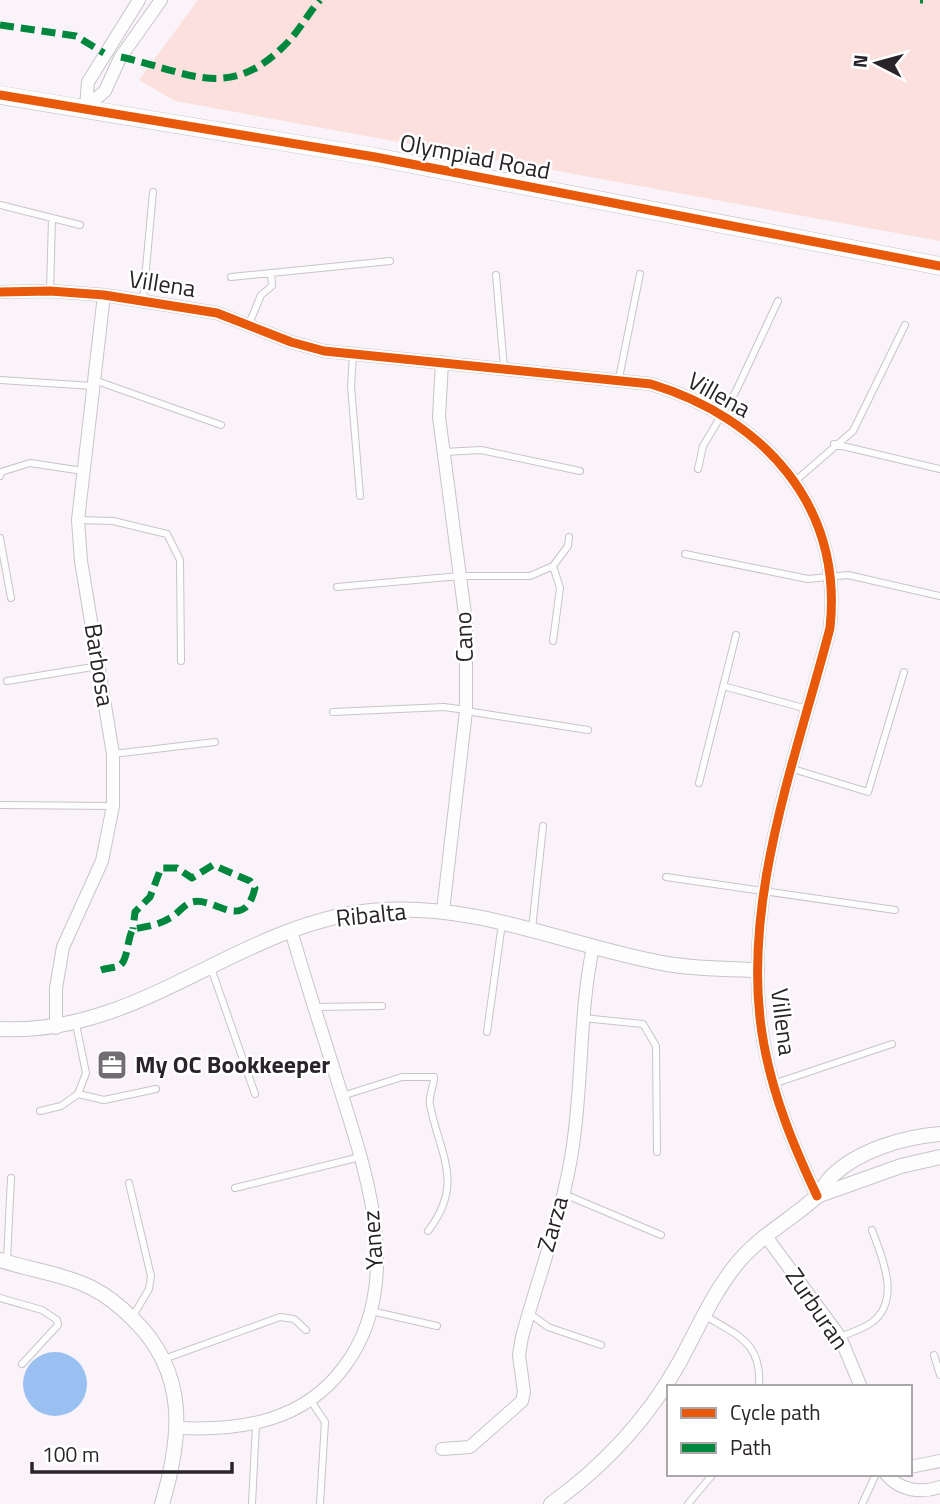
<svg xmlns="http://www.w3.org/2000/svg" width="940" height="1504" font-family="'Titillium Web',sans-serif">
<rect width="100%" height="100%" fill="#faf4fa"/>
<path fill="#fbe0dd" d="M198,0H940V241L175,101L139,80Z"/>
<path fill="#99c0f1" d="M23 1384a32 32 0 1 1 64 0a32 32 0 1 1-64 0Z"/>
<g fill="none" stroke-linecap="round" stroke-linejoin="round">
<g stroke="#c8c4c9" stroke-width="8">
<path id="service" d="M0,205L80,225
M496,275L504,368
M231,277L390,261
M50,291L52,218
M143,301L153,192
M249,324L261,295L272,286L271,273
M353,355L351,386L360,496
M619,378L640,274
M0,380L93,386
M94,380L221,425
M834,444L940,469
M444,452L481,450L580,471
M698,469L703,446L736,391L778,301
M0,476L1,472L30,463L83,471
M795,481L853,431L905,325
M78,520L113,521L167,534L180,560L181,661
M0,538L11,598
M685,554L808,579L848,575L940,596
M337,587L460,576H530L553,566
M553,641L560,588L553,566L568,546L569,537
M7,681L99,666
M723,686L807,709
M466,711L588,730
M333,712L444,707L466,710
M113,754L215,742
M793,769L868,792L904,672
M699,783L736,635
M0,805L113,806
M666,877L895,910
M532,929L543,826
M211,968L255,1094
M314,1007L382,1006
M583,1018L643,1024L656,1046L657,1152
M76,1024L86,1073L78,1094
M487,1032L502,923
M773,1084L892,1044
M342,1096L402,1077H434C434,1087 428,1096 430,1105C440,1156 465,1183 428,1231
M40,1111L61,1106L78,1094L104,1100L156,1089
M129,1183L151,1276L149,1289L133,1316
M235,1188L360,1157
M564,1194L661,1235
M7,1260L11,1178
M0,1298L42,1310L57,1320L58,1325L22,1364
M371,1311L437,1326
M529,1313L548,1327L601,1345
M704,1315C738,1336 762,1342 759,1387
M840,1337C850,1333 862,1329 871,1323C902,1301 882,1257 872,1230
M934,1355L940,1375
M164,1359L280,1317L294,1319L306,1330
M311,1401L325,1422L320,1504
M252,1504L256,1424
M688,1504L713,1474
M862,1504L876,1474"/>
</g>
<g stroke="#c8c4c9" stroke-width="14">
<path id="minor" d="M86,107L105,91L120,58L161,0
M86,107L88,82L139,0
M0,292L50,291L104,295L217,313L291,342L324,351L651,384C763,418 843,505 830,628C796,759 738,908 764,1045C774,1099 794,1147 817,1196
M442,362L439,417L466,622V711L443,911
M56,1028V988L63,947L102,861L113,806V754L81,561L78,520L104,295
M765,1235L840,1337L861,1387
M179,1428C242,1431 304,1421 344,1367C409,1281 363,1164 335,1073C320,1026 305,978 291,931
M442,1449L470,1447L522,1401L524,1392L519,1355L522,1337C539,1274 564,1210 573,1145C583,1077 579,1014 593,947
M910,1467L940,1461
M886,1474C899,1490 920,1494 940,1487"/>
</g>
<g stroke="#c8c4c9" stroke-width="16">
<path id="tertiary" d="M0,1029C141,1036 236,925 371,911C477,901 566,946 667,964C697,969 727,969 757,970
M817,1196L901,1166L940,1157
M0,1260C30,1270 64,1274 92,1288C108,1296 122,1308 134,1320C188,1373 182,1437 162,1504
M551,1504C604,1466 647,1420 679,1363C697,1330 712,1295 735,1266C757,1237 790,1221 816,1197C822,1191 826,1182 832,1176C859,1150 904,1137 940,1134"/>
</g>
<g stroke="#c8c4c9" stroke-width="19">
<path id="secondary" d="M0,95L375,157L940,266"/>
</g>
<use href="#service" stroke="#fefdfe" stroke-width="6"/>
<use href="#minor" stroke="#fefdfe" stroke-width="12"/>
<use href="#tertiary" stroke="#fefdfe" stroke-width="14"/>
<use href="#secondary" stroke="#fefdfe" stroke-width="18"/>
<path stroke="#00873e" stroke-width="7" stroke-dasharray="14 7" stroke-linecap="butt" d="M920,0H923
M0,25L76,36L104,53
M121,57C186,71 227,102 283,47C298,33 307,15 320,0
M101,970C107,968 114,968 119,966C128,962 127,938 133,929C145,927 159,925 170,918C178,914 183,905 192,902C215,896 244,934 255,888L250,881L213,865L192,878L177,868H161L150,897L135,912L133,929"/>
<g stroke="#fff" stroke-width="13">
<path id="cycleway" d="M0,95L375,157L940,266
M0,292L50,291L104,295L217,313L291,342L324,351L651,384C763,418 843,505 830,628C796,759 738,908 764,1045C774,1099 794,1147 817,1196"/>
</g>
<use href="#cycleway" stroke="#e8590c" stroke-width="9"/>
</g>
<defs>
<g id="office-square" transform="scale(1.575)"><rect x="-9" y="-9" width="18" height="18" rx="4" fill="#726d72" stroke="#fff"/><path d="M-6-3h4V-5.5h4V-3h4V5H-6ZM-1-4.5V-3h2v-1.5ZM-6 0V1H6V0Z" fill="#fff"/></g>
</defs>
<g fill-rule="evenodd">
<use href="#office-square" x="112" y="1065"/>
</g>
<g text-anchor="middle" stroke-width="5" stroke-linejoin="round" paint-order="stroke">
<g font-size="24" fill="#292429" stroke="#fff">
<text transform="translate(475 157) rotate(11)" y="8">Olympiad Road</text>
<text transform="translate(162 284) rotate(9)" y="8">Villena</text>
<text transform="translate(719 395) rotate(29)" y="8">Villena</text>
<text transform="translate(464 637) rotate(-92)" y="8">Cano</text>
<text transform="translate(99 665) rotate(81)" y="8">Barbosa</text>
<text transform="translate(371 915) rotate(-6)" y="8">Ribalta</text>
<text transform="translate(783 1022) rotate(83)" y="8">Villena</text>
<text transform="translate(553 1224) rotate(-74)" y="8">Zarza</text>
<text transform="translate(373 1240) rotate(-94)" y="8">Yanez</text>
<text transform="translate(817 1309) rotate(56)" y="8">Zurburan</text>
</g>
<g font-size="24" font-weight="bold" fill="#292429" stroke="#fff" text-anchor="start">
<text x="135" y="1073">My OC Bookkeeper</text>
</g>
</g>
<rect x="667" y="1385" width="245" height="91" fill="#ffffff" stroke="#a9a7a9" stroke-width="2"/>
<rect x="681" y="1408" width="35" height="10" fill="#e8590c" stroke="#a9a7a9" stroke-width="2"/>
<text x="730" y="1420" font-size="21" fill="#292429">Cycle path</text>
<rect x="681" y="1443" width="35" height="10" fill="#00873e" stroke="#a9a7a9" stroke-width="2"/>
<text x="730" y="1455" font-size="21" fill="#292429">Path</text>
<g transform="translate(877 63) rotate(276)" stroke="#ffffff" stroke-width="5" paint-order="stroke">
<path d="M0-5L12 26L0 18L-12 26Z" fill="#292429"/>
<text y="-10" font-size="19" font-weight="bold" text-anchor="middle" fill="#292429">N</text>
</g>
<path d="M32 1462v10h200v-10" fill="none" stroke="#292429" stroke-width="3.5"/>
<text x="42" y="1462" font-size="21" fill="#292429" stroke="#ffffff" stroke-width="5" paint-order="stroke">100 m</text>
</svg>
